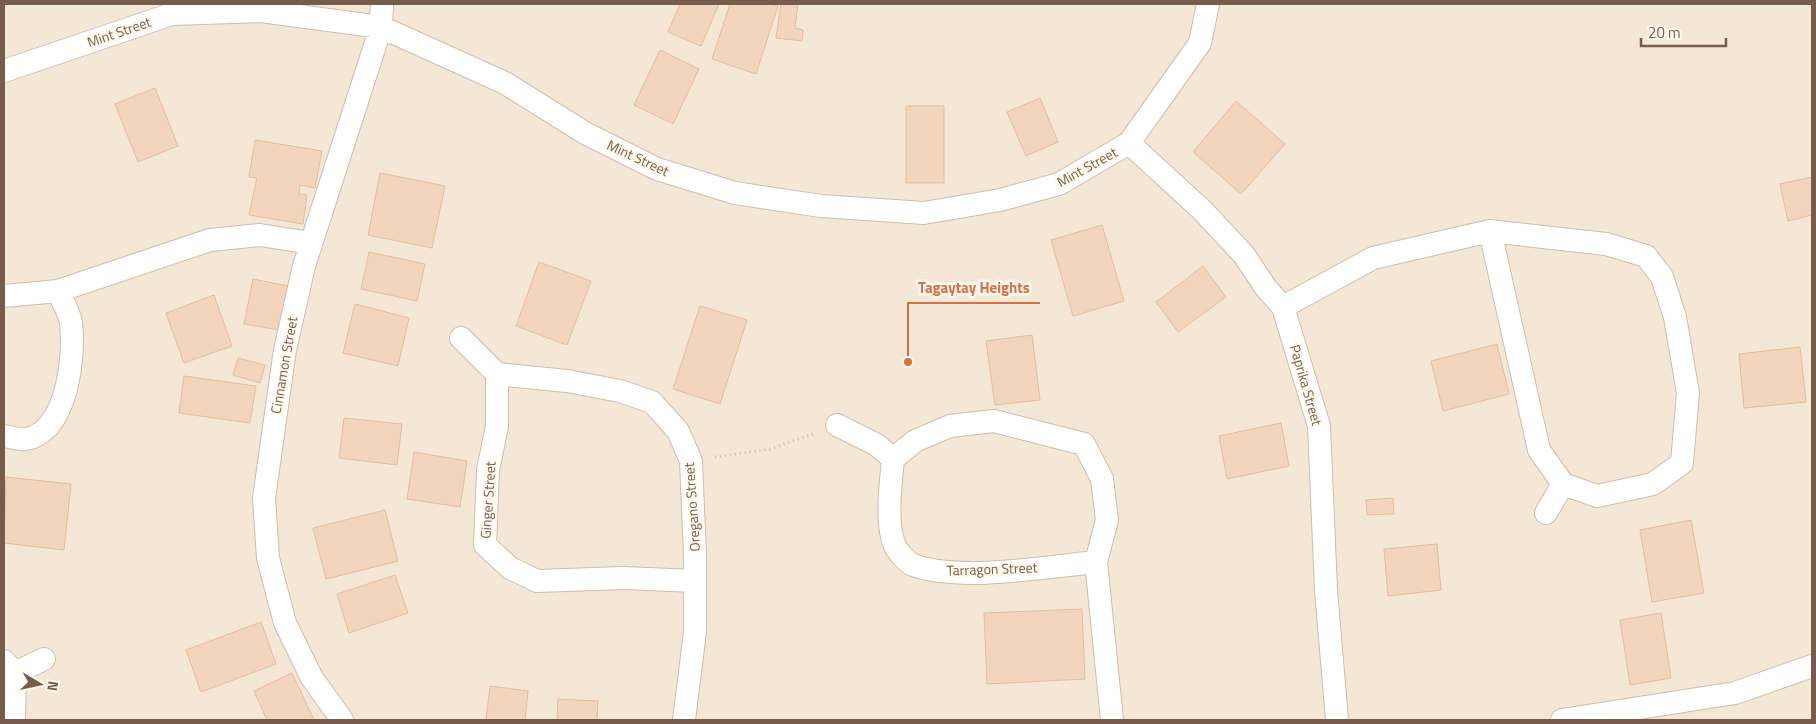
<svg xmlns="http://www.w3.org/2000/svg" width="1816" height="724" font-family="'Titillium Web',sans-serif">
<rect width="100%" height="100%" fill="#fdf5e7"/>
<path fill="#f5e7d5" d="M4,4H1812V720H4Z"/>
<path fill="#f3d5be" stroke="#e5bc9e" d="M680,4H719L701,46L668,32Z
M730,4H771L778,6L756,74L712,59Z
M781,4H798L795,28L803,30L802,41L776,38Z
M660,50L699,69L673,124L634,105Z
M155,88L178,146L138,162L115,104Z
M1040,98L1058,142L1026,156L1007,112Z
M1236,101L1285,144L1241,194L1193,152Z
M906,106H944V183H906Z
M255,140L322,151L315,188L300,185L299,194L307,195L303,224L249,215L257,178L249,177Z
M380,173L445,186L432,248L368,235Z
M1812,177V215L1788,221L1780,184Z
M1102,225L1124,301L1073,316L1051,240Z
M369,252L425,264L417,301L361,289Z
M539,262L591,281L567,345L516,326Z
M1203,266L1226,297L1178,332L1156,302Z
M253,279L288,286L279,330L244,324Z
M214,295L232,346L184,363L166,313Z
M355,304L409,318L398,366L343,353Z
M700,306L747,320L720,404L673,389Z
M1032,335L1040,400L995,405L986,341Z
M1497,344L1509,394L1443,411L1431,361Z
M1800,347L1806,402L1744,408L1739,354Z
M238,358L265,365L260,383L233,375Z
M184,376L256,386L250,423L179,413Z
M344,418L402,424L397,465L339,458Z
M1281,423L1289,466L1227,479L1219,436Z
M414,452L467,461L460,507L407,499Z
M6,477L71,484L64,550L4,543Z
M1393,498L1394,514L1367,515L1366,500Z
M385,510L398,561L326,579L313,528Z
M1691,520L1704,593L1652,602L1640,530Z
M1437,544L1441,590L1388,596L1384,549Z
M395,575L408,613L349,633L337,594Z
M1082,609L1085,679L987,684L984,613Z
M1661,613L1671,678L1630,685L1620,620Z
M261,622L276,664L201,692L186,650Z
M292,673L314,720H267L254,691Z
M490,686L528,691L525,720H486Z
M558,699L598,701L597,720H557Z"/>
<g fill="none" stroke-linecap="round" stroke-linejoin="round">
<g stroke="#cfbdad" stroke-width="24">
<path id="minor" d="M4,71L172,14L261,11L381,27L505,83L585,133L657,169L735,193L821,206L924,213L1000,200L1059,184L1129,143L1200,43L1208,4
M1129,143L1202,210L1244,255L1266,288L1283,307L1319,426L1326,590L1337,720
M58,291L210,240L260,235L311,243
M4,296L58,291C62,301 70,313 71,323C75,357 67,432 26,439C20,440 10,437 4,436
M1283,307L1373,258L1490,231L1606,244L1646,256L1662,277L1675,317L1688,393L1682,463L1653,484L1597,496L1563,484L1539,450L1490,231
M461,338L497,374V426L488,470L485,545L510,568L537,581L623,578L695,581
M497,374L567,381L620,391L652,402L678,431L691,461L695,556V632L684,720
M837,425L877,445L893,459L915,441L950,426L994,421L1084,444L1102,479L1107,520L1096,562L1112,720
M893,459C891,482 885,524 895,546C897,551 908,563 913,565C961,582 1045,567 1096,562
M1546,513L1563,484
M4,661L15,673L14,720
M15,673L44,659
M342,720L312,678L285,623L268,558L264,498L285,350L304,266L381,27L382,4
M1562,720L1735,693L1812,666"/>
</g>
<path stroke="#d8b8a1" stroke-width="3" stroke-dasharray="1 4" stroke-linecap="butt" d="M715,457L770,449L813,434"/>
<use href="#minor" stroke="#fff" stroke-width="22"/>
</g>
<g text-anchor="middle" stroke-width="5" stroke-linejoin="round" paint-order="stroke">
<g font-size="14" fill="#775c4b" stroke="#fff9ee">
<text transform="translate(119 32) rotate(-19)" y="5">Mint Street</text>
<text transform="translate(638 158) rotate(25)" y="5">Mint Street</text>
<text transform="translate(1087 167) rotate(-29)" y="5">Mint Street</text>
<text transform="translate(284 365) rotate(-80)" y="5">Cinnamon Street</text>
<text transform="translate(1306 385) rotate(74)" y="5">Paprika Street</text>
<text transform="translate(488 500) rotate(-86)" y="5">Ginger Street</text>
<text transform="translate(692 507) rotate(-94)" y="5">Oregano Street</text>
<text transform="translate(992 569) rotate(-2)" y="5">Tarragon Street</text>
</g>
</g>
<path fill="none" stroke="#d7704b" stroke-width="2" d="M908 362L908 303H1040"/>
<circle fill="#d7704b" stroke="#fff9ee" stroke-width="2" cx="908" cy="362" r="5"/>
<g font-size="15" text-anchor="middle" font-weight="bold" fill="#d7704b" stroke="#fff9ee" stroke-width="5" stroke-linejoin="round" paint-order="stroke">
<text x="974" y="293">Tagaytay Heights</text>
</g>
<rect width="1816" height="724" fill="none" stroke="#775c4b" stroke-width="10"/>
<g transform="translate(40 684) rotate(99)" stroke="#fff9ee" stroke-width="4" paint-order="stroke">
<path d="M0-4L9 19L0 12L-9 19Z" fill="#775c4b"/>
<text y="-8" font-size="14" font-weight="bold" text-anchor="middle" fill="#775c4b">N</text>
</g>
<path d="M1641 38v8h85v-8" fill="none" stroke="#775c4b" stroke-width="2.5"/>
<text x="1648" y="38" font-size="15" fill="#775c4b" stroke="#fff9ee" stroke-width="4" paint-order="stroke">20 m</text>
</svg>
